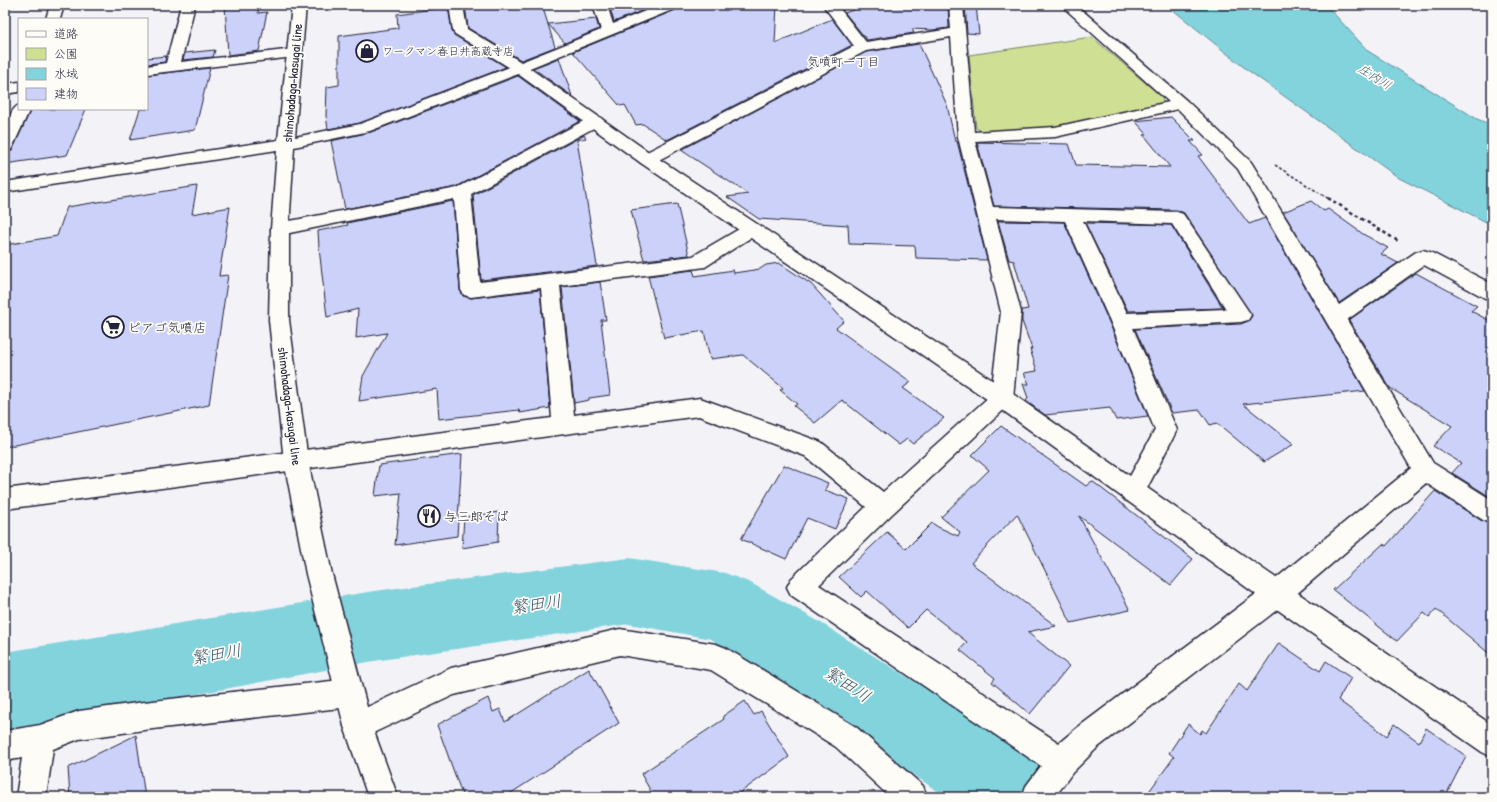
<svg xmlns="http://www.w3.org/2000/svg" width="1497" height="802" font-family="'Patrick Hand','Klee One',sans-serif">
<rect width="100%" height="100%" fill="#f3f3f7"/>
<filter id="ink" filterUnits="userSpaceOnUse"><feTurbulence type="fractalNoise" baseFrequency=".025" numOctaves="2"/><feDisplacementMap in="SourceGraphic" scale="8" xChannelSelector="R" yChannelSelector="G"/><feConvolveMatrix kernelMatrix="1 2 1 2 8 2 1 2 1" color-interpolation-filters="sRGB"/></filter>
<g filter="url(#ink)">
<path fill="#cfe095" stroke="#788168" d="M1092,37L1163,98L1162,104L1066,129L986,133L976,128L969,55Z"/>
<path fill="#83d3dd" stroke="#5c8c9c" d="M1167,5H1326L1368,51L1477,119L1492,125V225L1399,178L1246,69Z"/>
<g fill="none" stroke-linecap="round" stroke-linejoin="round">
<path fill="#83d3dd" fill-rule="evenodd" d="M629,558L725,573L751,583L818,621L1027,752L1046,767L1058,797H946L764,673L711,639L629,624L374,661L5,730V652L374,591Z"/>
</g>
<path fill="#cbd1f9" stroke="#22223b" d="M225,5H259L258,13L267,12L259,51L228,55Z
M465,5H542L555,47L521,60L468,28Z
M609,5H656L614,22Z
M680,5H777L775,43L832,19L852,45L667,140L643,124L636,125L625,105L620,106L573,52L678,9Z
M869,5H948L949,28L932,30L912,29L914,33L867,40L845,13L855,9L869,7Z
M965,5H976L979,34L967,33Z
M448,7L452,31L454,35L506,67L360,123L328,129L326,116L327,87L339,85V36L398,28L397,14Z
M596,19L599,29L565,43L548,24Z
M919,44L947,105L955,141H957L987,260L916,258L915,246L849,244L848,225L759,219L727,197L748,194L681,150L866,52Z
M215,50L213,57L183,60L185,53Z
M166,56L165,62L147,64V58Z
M559,58L572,96L533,68Z
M210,68L195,130L130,140L140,109H147V75Z
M518,76L580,121L456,187L345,209L331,141L371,132Z
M31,109H86L67,155L5,164V152L12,151Z
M1171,117L1195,141H1190L1203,155L1198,156L1249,224L1265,218L1365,391L1243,404L1294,444L1264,462L1217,423L1210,425L1200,410L1172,413L1135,329L1241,324L1248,321L1252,316L1184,213L1177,210L994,206L977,142L1069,144L1076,165L1170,167L1144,135L1147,134L1135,121Z
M584,135L586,138L577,140L597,266L481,280L473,195Z
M197,186L192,214L230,207L219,276L228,275L209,405L5,447V245L57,236L67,207Z
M453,201L460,290L463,296L471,298L540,290L550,408L520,413L519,410L439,419L437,389L359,401L363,376L387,333L356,338L358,309L327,317L319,248L318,231L348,225L347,223Z
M1311,201L1324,211L1328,209L1363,234L1388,248L1381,254L1398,263L1339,303L1283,212Z
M677,204L689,255L644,260L631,210Z
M998,221L1064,222L1109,322L1148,416L1116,420L1110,408L1045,415L1026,401L1028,398L1023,384H1029L1024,373L1037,371L1030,349H1032L1022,321V310L1028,309L1014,261L1009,260Z
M1085,223L1171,225L1223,308L1128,311Z
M779,263L811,284L844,321L836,328L911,382L903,388L944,418L913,444L907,439L899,445L842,400L815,423L794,406L797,404L780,390L783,388L743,355L710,359L704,331L664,338L648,276L693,270L695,276L733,270L734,273L760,269L766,265Z
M1416,273L1477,306L1471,311L1492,322V498L1452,473L1461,463L1433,446L1452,426L1390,388L1349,320Z
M600,282L606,320H601L610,395L589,398V400L574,403L562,287Z
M1001,426L1086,486L1092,481L1193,559L1171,585L1079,516L1130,610L1071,623L1017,514L971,563L1056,626L1027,632L1069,666L1030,714L992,682L995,678L960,650L967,642L926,610L908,628L867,591L861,597L839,577L887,532L906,549L932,523L938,527L958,536L960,532L941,517L989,470L972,455Z
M462,454L457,536L395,545L401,493L375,496L379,465Z
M784,465L828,483L825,490L849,499L835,529L807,518L786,559L741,539Z
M1435,491L1482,521L1492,525V656L1436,609L1429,617L1424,613L1397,641L1333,590L1383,544L1386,546Z
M499,512L498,542L462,548L464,517Z
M1279,643L1320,671L1326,661L1351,678L1338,700L1387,736L1394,724L1419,742L1426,728L1466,756L1445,797H1145L1174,757L1169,753L1188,724L1200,734L1202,730L1206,733L1239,684L1247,691Z
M589,669L619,723L505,797H463L437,725L488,698L493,712L500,709L505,722Z
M745,701L754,715L761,711L789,757L734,797H654L641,774L724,719L723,716Z
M136,735L145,797H70L68,768Z"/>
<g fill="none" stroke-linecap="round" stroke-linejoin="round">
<g stroke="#22223b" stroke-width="3">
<path id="street" d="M50,5H64L60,19H46Z
M181,5H195L181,62L294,49L299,50L301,53L299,56L294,57L147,74V66L166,63Z
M449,5H463L467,29L521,62L601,30L593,5H607L613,24L660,5H679L677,8L520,72L515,71L455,34L453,31Z
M823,5H837L866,42L951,29L949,5H963L974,132L1055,127L1169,102L1061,5H1076L1187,101L1251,162L1339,305L1416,252L1423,250L1430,252L1492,284V300L1485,298L1424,265L1347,320L1433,463L1492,500V524L1483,520L1426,483L1286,603L1097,748L1072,773L1055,797H1022L1026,786L1041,766L791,595L787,587L791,579L866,507L805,456L699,416L5,509V489L552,418L541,288L471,297L464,295L461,290L454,199L280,235L274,233L271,229L274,225L280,223L457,188L589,118L595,116L601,118L603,121L601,124L471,194L480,282L693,256L746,225L752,223L758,225L761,229L758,233L705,267L698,268L560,286L574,415L700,398L821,442L883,492L991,395L1001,312L958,137L951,37L866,51L653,163L647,164L641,163L639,159L641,155L854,46ZM1178,109L1238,169L1411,468L1268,585L1077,728L1059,743L819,585L892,514L1010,404L1013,398L1021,312L996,219L1065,221L1110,321L1155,430L1121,493L1125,500L1133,503L1141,500L1177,430L1133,328L1241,322L1248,320L1251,315L1183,214L1177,212L993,207L975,141L1055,137ZM1083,221L1172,224L1226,309L1127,313Z
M19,82V92L5,94V84Z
M19,105V109H30L13,146L11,150L5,151C5,139 6,111 19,105Z
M620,629L716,644L726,648L856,727L923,786L927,797H890L836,747L711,670L620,655L454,695L358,740L348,736L344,726L348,716L451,668Z
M349,679L359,683L363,693L359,703L349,707L144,730L79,739L53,749L46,797H16L22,758L5,761V731L40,725L79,711L144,702Z"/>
</g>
<g stroke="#22223b" stroke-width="3">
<path id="secondary" d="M292,5H306L295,137L360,124L515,65L520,64L525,65L653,155L1010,392L1286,585L1492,725V757L1482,752L1268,603L994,404L641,163L518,74L370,131L294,147L289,229V320L308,461L332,574L372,726L398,797H368L344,726L306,574L284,461L269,320L271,229L277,150L5,192V182L278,140Z"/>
</g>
<path stroke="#22223b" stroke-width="1.5" stroke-dasharray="3 2" stroke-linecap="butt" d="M1275,165L1329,199"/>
<path stroke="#22223b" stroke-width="2.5" stroke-dasharray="3.5 3" stroke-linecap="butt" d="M1328,198L1398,241"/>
<use href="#street" fill="#fdfcf7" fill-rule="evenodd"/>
<use href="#secondary" fill="#fdfcf7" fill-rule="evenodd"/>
</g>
</g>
<defs>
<g id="shop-ring" transform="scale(1.15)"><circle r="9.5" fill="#fdfcf7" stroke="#22223b" stroke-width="1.5"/><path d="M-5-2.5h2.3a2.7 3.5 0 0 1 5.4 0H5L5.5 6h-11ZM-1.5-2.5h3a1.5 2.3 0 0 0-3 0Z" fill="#22223b"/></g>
<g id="supermarket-ring" transform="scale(1.15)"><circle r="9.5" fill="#fdfcf7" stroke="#22223b" stroke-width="1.5"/><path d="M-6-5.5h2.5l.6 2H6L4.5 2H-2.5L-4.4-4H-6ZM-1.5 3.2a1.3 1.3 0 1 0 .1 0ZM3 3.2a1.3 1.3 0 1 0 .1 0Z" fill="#22223b"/></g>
<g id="restaurant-ring" transform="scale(1.15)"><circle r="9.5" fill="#fdfcf7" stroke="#22223b" stroke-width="1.5"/><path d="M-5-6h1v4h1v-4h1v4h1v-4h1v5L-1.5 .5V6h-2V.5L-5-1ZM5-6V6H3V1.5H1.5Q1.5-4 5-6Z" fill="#22223b"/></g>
</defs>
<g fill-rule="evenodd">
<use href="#shop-ring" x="367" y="51"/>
<use href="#supermarket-ring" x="113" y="327"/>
<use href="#restaurant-ring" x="429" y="516"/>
</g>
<g text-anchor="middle" stroke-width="3.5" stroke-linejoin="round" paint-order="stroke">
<g font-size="11" fill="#22223b" stroke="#fdfcf7" text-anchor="start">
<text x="382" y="55">ワークマン春日井高蔵寺店</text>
</g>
<g font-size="12" fill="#22223b" stroke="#fdfcf7">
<text x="843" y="66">気噴町一丁目</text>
</g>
<g font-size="12" font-style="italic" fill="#3f576c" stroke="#fdfcf7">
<text transform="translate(1375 77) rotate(32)" y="4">庄内川</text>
</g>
<g font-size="13" fill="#22223b" stroke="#fdfcf7">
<text transform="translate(292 83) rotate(-85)" y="5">shimohadaga-kasugai line</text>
<text transform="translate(290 406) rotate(83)" y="5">shimohadaga-kasugai line</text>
</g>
<g font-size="13" fill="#22223b" stroke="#fdfcf7" text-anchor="start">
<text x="128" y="332">ピアゴ気噴店</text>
<text x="444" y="521">与三郎そば</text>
</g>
<g font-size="17" font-style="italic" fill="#3f576c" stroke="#fdfcf7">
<text transform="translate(536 604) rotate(-8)" y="6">繁田川</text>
<text transform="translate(216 654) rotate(-10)" y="6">繁田川</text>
<text transform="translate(848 684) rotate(33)" y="6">繁田川</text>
</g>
</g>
<rect width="1497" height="802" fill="none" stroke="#fdfcf7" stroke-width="20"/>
<rect x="10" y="10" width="1477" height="782" fill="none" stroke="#22223b" stroke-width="1.5" filter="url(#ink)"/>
<rect x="18" y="18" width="130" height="92" fill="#fdfcf7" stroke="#a5a5ac"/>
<rect x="26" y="31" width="20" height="6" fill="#fdfcf7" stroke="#a5a5ac"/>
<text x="54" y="38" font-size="12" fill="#22223b">道路</text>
<rect x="26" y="48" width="20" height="12" fill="#cfe095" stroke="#a5a5ac"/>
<text x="54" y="58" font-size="12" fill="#22223b">公園</text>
<rect x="26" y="68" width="20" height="12" fill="#83d3dd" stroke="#a5a5ac"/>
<text x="54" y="78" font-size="12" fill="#22223b">水域</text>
<rect x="26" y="88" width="20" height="12" fill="#cbd1f9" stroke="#a5a5ac"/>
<text x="54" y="98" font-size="12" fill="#22223b">建物</text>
</svg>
